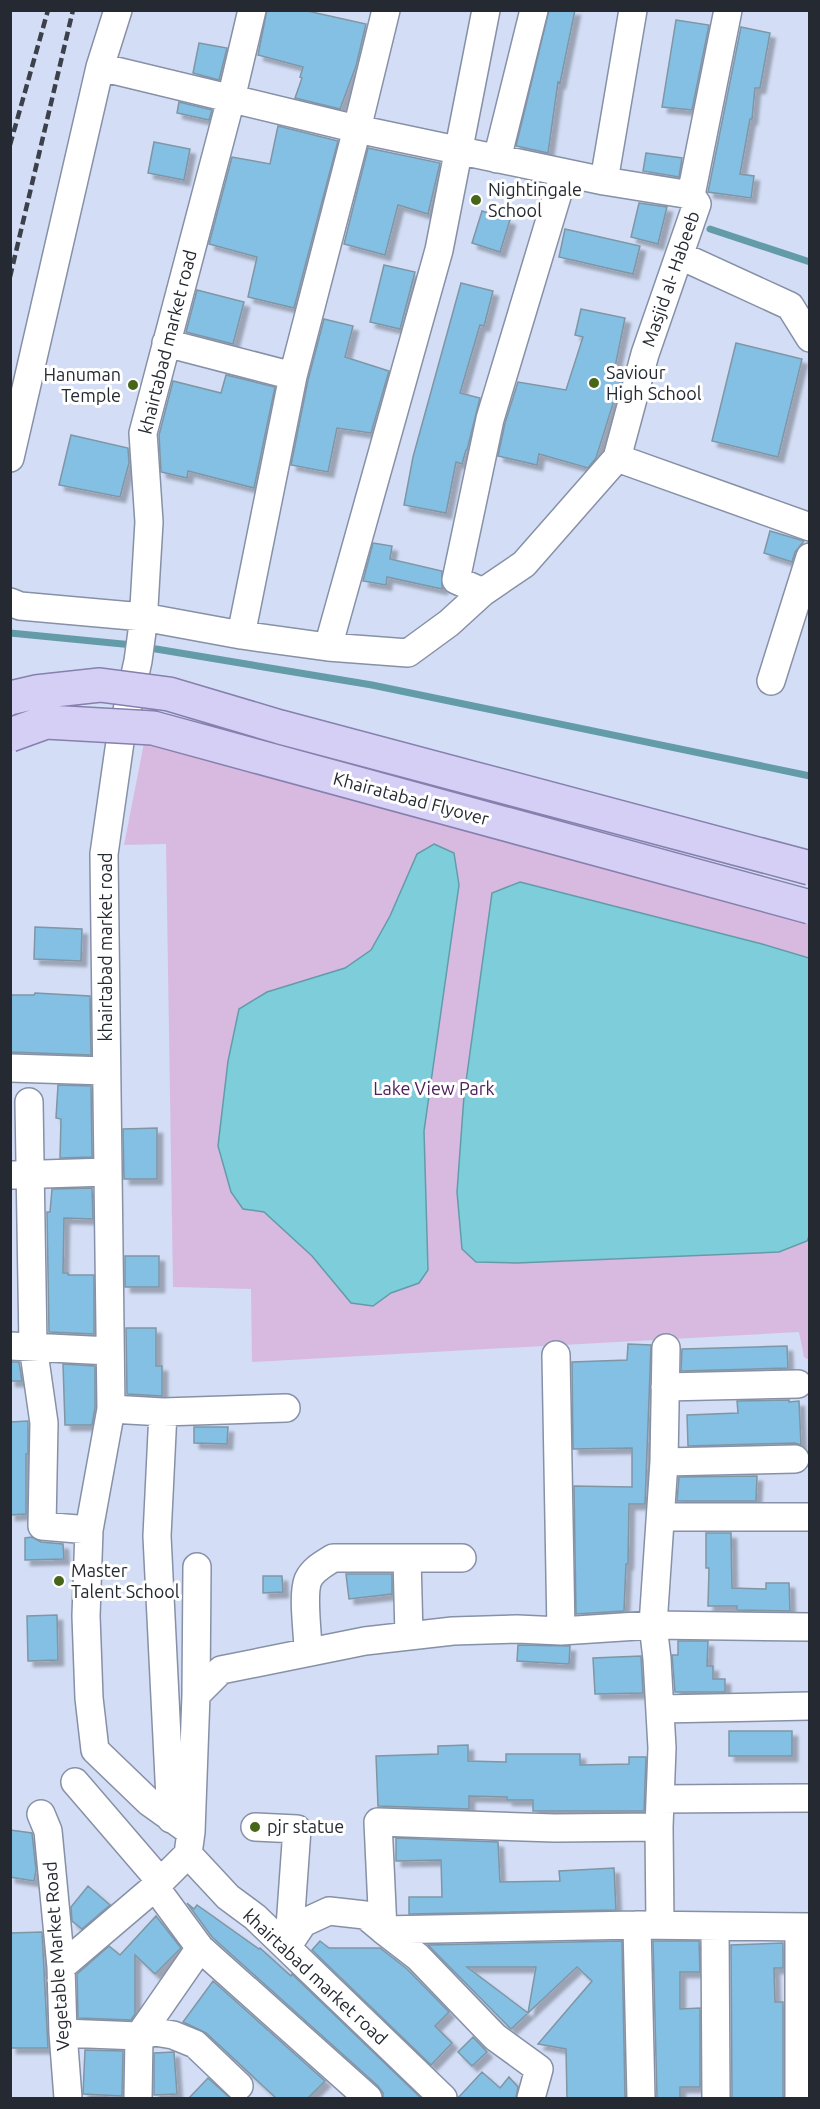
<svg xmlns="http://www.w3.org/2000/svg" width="820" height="2109" font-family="Ubuntu,sans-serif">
<defs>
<filter id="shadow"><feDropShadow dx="5.5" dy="5.5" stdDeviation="1.5" flood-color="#0004"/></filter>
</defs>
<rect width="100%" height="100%" fill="#d3def6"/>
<path fill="#d8bae1" d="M144,743L809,920V1360L804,1357L799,1332L252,1362L251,1289L173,1287L166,844L124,845Z"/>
<path fill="#7ecddb" stroke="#639ca8" stroke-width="1.5" d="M434,844L454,853L459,885L424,1131L428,1270L419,1283L391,1293L373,1306L351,1303L312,1256L264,1212L243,1209L231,1192L218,1146L228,1061L239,1009L267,992L345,968L371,950L390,916L417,854Z
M520,882L762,944L809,958L810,1234L807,1241L779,1252L517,1263L476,1262L462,1249L457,1192L464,1096L492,893Z"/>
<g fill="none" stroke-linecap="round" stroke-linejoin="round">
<path stroke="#639ca8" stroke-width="7" d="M710,229L810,262
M10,633L133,645
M144,647L372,685L810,776"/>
</g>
<path fill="#84bfe4" stroke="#7f96a5" stroke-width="1.5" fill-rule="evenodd" filter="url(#shadow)" d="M267,10H303L366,24L356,66L340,109L295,98L302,78L300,77L303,67L258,55Z
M549,10H575L560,83L558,82L548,153L516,146Z
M676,20L709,25L692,110L662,107Z
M741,27L770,33L760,88H755L752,119H750L740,174L754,176L751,198L708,192Z
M199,43L227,48L219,80L193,73Z
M179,102L212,110L209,120L177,113Z
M278,126L338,141L294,308L248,297L257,257L209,244L232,157L270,164Z
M154,142L190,149L184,180L148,173Z
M368,148L440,163L428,214L398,205L385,255L344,244Z
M646,153L682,158L679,177L643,171Z
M639,203L667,207L658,244L631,237Z
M482,211L510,220L500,252L472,243Z
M565,229L640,246L633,274L559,257Z
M384,265L415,272L400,329L370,322Z
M461,283L493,291L484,326L480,325L460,393L480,398L467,450H466L462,464L456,462L446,513L404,505L413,457Z
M197,290L244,302L233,344L186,332Z
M581,309L625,318L614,372L622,375L596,458L588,468L539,454L537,465L498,456L505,423L518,382L566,390L583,337L575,335Z
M324,319L353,326L345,357L389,371L371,433L337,428L328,472L291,465L308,380Z
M736,343L802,359L778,457L712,441Z
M226,375L275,387L254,488L188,471L187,478L161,472L159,435L173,381L221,393Z
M71,435L128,448L129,463L120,497L59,485Z
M770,531L804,541L795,552L792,562L764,553Z
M373,543L392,546L390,559L442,571V589L387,577L386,585L363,581Z
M35,927L82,929L81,961L34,959Z
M35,993L90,996L91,1055L10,1052V995H34Z
M58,1085L91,1086L92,1157L60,1158L61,1119L56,1118Z
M157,1128V1179H124L123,1129Z
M92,1188L93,1219L64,1218L63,1273H68V1275H94V1334L49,1332L47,1212H50L52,1189Z
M125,1256H159V1287H125Z
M126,1328H156V1366H162V1396L127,1394Z
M628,1344L651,1345L645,1504H629L628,1564H626L624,1611L576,1614L574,1486L632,1487V1448L573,1449L572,1362L627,1360Z
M787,1346L788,1368L681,1371L682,1349Z
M10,1362H19L22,1381H10Z
M63,1364L95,1366V1408L92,1425H65Z
M789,1400V1402L799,1401L801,1445L795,1443L688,1446L687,1415L738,1413L737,1401Z
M28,1421V1454H26V1514L10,1515V1422Z
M194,1427H228L227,1444L194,1443Z
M757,1476L756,1501H677L679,1477Z
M706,1533H731L732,1588L766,1589V1583H789L790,1611L737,1610V1606H708L709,1568H706Z
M32,1537L41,1542L63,1544L64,1559L25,1560V1538Z
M346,1574H392V1594L349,1599Z
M263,1576H282L283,1592L263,1593Z
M57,1615L58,1660L28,1661L27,1616Z
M678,1641H708L707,1666H713V1679H725V1692H675L672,1655H678Z
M518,1645L570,1646L569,1664L517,1661Z
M641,1656L643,1693L595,1694L593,1658Z
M729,1731H792V1756H729Z
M468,1745V1761L506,1762V1754H580V1765L629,1764V1757H646L644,1811H533V1800H507V1797L469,1796V1809L378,1806L376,1756L438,1754V1746Z
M10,1830L32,1833L36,1870L34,1881L10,1877Z
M396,1838L498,1842L500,1882L560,1881L559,1871L614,1868L616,1910L409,1914V1897H442L441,1860L396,1861Z
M88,1886L110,1905L82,1929L72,1921L71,1907Z
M187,1903L194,1909L197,1905L259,1949L260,1948L291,1976L292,1974L421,2098H383V2093L378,2086L212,1937Z
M156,1916L181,1948L155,1974L135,1955V2014L131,2020L78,2018L77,1974L109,1946L120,1955Z
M42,1932L48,2048H11L10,1933Z
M320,1941L329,1948H380L407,1969L449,2012L435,2026L452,2043L431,2065L312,1950Z
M622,1941L625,2098H567L566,2049L538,2044L592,1981L577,1967L511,2029L428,1945ZM467,1967H536L528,2013Z
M653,1941H699L700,1972H680V2009L700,2008V2087H680V2098H657Z
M783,1943V1968H774L775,2002H783V2098H732L731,1945Z
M213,1981L325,2081L308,2098H276L206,2033L183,2022Z
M473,2037L487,2052L472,2066L458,2052Z
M85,2050L123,2051L122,2096L83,2094Z
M174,2052L177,2094L154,2095V2053Z
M482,2072L500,2088L509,2077L518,2087L516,2098H458Z
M208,2078L230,2098H189Z"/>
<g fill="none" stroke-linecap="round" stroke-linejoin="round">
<g stroke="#8690a6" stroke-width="30">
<path id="minor" d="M100,67L357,129L604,181L691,195
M497,159L534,10
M604,181L633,10
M691,195L728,10
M681,256L790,306L810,338
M166,343L293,376
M10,458L100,67L118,10
M617,458L810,527
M483,592L456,580L490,419L564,173
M10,602L20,606L143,617L241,635L293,376L357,129L386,10
M241,635L328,647L439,250L486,10
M328,647L408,653L449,623L483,592L524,564L617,458L645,354L697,204L691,195
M771,681L810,557
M10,1068L106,1071
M29,1102L33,1346L44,1423L42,1526L89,1530
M10,1175L108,1172
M10,1346L110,1351
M556,1355L561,1631
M665,1387L798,1384
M111,1409L163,1412L286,1408
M163,1412L157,1536L171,1819
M664,1462L795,1459
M661,1517H810
M407,1558L409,1636
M308,1651C308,1633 302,1595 308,1580C313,1569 324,1564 333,1558H462
M196,1695L221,1670L365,1641L453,1631L517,1629L561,1631L653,1625L810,1627
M660,1709L810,1706
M75,1782L161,1882
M660,1799L810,1798
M41,1814L48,1831L53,1883L61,1967L63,2033L68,2098
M255,1827L297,1829L289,1941
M191,1832L196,1695L197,1567
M188,1854L228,1897L255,1917L443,2098
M155,1887L200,1948L368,2098
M637,1925L641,2098
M660,1925L659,1827L662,1748L657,1659L653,1625L664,1462L666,1348
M715,1926L716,2098
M799,1927V2098
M287,1947L303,1923L329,1911L365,1915L383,1930L637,1925L810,1927
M61,1967L155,1887L188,1854L191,1832L149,1802L95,1750L89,1698L86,1616L89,1530L111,1409L104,854L120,742L138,661L143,624L149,522L143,433L231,99L252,10
M63,2033L139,2036L155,2032L173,2035L195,2044L239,2086
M138,2098L139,2036L200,1948
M531,2098L539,2069L495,2037L418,1957L383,1930L378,1822L555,1828L659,1827"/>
</g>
<use href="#minor" stroke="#fff" stroke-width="27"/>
<path stroke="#3b404a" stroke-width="4.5" stroke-dasharray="9 4.5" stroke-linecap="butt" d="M10,145L48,10
M10,277L73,10"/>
<g stroke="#8580ad" stroke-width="36" stroke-linecap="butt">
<path id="major-bridge" d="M10,698L36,692L100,685L169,694L280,727L810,868
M10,735L46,722L153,728L810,907"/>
</g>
<use href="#major-bridge" stroke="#d5cff5" stroke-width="33"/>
</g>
<g fill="#47661a" stroke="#fff" stroke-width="2">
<circle cx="476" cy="200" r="6"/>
<circle cx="594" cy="383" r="6"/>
<circle cx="133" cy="385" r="6"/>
<circle cx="59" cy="1581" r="6"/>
<circle cx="255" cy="1827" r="6"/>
</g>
<g text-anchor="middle" stroke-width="6" stroke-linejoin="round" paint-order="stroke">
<g font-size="18" fill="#252a32" stroke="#fff" text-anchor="start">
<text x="488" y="196">Nightingale<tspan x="488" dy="21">School</tspan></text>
<text x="606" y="379">Saviour<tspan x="606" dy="21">High School</tspan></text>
<text x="121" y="381" text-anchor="end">Hanuman<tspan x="121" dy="21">Temple</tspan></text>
<text x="71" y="1577">Master<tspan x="71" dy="21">Talent School</tspan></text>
<text x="267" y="1833">pjr statue</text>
</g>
<g font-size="18" fill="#252a32" stroke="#fff">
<text transform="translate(671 279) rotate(-71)" y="6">Masjid al- Habeeb</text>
<text transform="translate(168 342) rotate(-76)" y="6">khairtabad market road</text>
<text transform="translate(411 799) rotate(15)" y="6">Khairatabad Flyover</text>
<text transform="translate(106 947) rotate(-90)" y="6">khairtabad market road</text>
<text transform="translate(57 1956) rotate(-94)" y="6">Vegetable Market Road</text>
<text transform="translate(315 1977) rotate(43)" y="6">khairtabad market road</text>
</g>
<g font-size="18" fill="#4f205c" stroke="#fff">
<text x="434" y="1095">Lake View Park</text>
</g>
</g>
<rect width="820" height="2109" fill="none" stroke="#252a32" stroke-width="24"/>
</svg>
